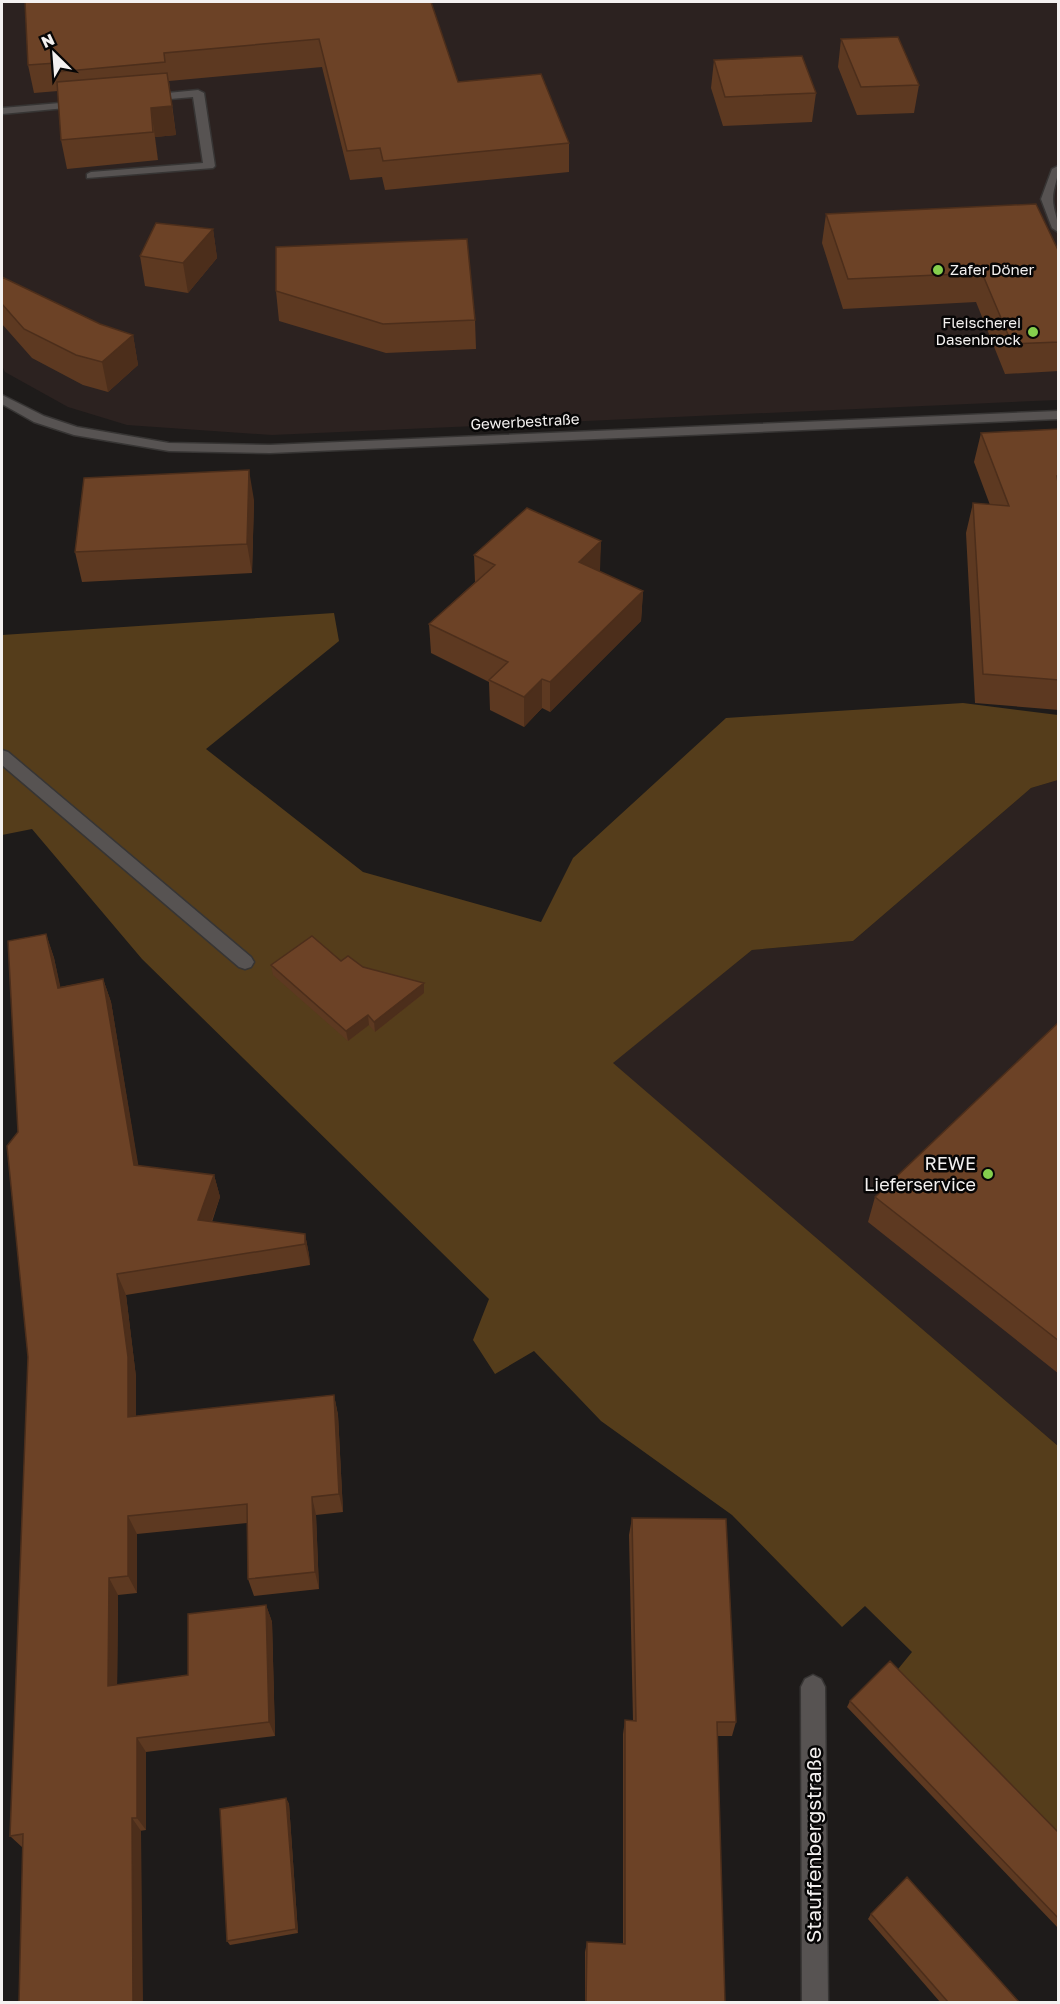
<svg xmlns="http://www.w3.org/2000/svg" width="1060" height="2004" font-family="'Golos Text',sans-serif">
<rect width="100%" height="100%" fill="#1e1b1a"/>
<path fill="#2c2220" d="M2,2H1058V400L272,435L127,425L68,407L5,372L2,366Z
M1058,780V1446L612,1063L752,950L853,941L1031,788Z"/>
<path fill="#553d1b" d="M334,613L339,641L206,749L363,872L541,922L573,858L726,718L963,703L1058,715V780L1031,788L853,941L752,950L613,1063L1058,1446V1843L894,1674L912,1652L865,1606L842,1627L732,1515L601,1421L534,1351L495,1374L473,1340L489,1299L142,959L32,829L2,835V635Z"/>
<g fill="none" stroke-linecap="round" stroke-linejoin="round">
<g stroke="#373534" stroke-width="3">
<path id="minor" d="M198,90L204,93L215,166L213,168L87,178V174L91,172L203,163L193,97L147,101L141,98L147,95Z
M83,101L87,102V106L2,114V108Z
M1058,166C1059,178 1053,187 1053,199C1053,211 1059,219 1058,232L1052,228L1041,199L1052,169Z
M2,395L44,416L77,427L169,443L270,445L1058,411V419L270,453L169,451L74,435L34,422L2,404Z
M2,750L8,752L251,957L254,962L251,967L245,969L239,967L2,765Z
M813,1675L821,1679L825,1687L828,2002H802L801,1687L805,1679Z"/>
</g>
<use href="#minor" fill="#575352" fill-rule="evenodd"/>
</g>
<path fill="#5d3921" d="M431,2L458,82L569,143V172L385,190L382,177L350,180L322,67L169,81L176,135L155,137L158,160L67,169L61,140L58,91L34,93L28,65Z
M841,39L919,85L914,113L857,115L838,67Z
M714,60L816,93L812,122L723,126L711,88Z
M826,214L1059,252V371L1005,374L976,302L843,309L822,243Z
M213,229L217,258L188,293L145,286L140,256Z
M2,277L100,324L133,335L138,365L108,392L83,385L32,358L2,324Z
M276,291L475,320L476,349L386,353L279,321Z
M1059,429V710L975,703L966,533L973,503L990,505L974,462L981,433Z
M254,500L252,573L82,582L75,552Z
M601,541L599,571L643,591L641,621L550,712L542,708L524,727L490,710L489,682L431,653L429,624L475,582L474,555Z
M46,934L54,958L60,987L103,979L111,1002L138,1166L214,1175L220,1197L212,1222L305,1234L309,1255L310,1265L126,1295L136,1377V1416L334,1395L338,1415L343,1512L316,1515L319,1589L254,1596L248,1579L247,1523L137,1534V1593L118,1595L117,1685L188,1675L266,1605L272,1622L275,1736L146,1752V1830L23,1848L10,1836L28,1357L18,1132Z
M341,961L424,983V993L375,1032L369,1025L348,1041L273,975L271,965Z
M1059,1022V1374L868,1222L875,1197Z
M632,1518L736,1722L732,1736H717L725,2002H585V1952L587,1942L623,1944V1734L625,1720L633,1721L629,1535Z
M850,1701L1059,1833V1929L847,1707Z
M286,1798L289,1804L298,1933L230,1945L227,1941Z
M871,1914L1019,2002H940L868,1919Z"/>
<path fill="#4c2e1b" d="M167,73L176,135L155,137L158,160L151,108Z
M213,229L217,258L188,293L183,263Z
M133,335L138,365L108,392L102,362Z
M249,470L254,500L252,573L247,544Z
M601,541L600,571L578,592L579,562Z
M643,591L641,621L550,712V682Z
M542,679V708L524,727V697Z
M46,934L54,958L66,1012L58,988Z
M103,979L111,1002L142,1187L134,1165Z
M424,983V993L375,1032L374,1022Z
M368,1015L369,1025L348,1041L346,1031Z
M214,1175L220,1197L204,1242L198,1220Z
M305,1234L309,1255L310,1265L305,1244Z
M117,1274L126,1295L136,1377V1436L128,1417Z
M334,1395L338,1415L343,1512L339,1494Z
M312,1497L316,1515L319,1589L315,1572Z
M128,1516L137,1534V1593L128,1576Z
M109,1578L118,1595L117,1701L108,1686Z
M266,1605L272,1622L275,1736L269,1722Z
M137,1738L146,1752V1830L137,1818Z
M286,1798L289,1804L298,1933L296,1929Z
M132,1818L141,1831L143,2002H133Z"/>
<path fill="#6c4226" stroke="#4c2e1b" stroke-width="1.5" d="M25,2H431L458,82L541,74L569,143L383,161L380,148L347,151L319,39L164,53L165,62L57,72L56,63L28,65Z
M898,37L919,85L861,87L841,39Z
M802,56L816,93L725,97L714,60Z
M167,73L172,106L151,108L153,132L61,140L57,82Z
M1036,204L1059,252V342L1012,344L982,273L848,279L826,214Z
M156,223L213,229L183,263L140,256Z
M467,239L475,320L383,324L276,291V247Z
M2,277L100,324L133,335L102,362L76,355L24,329L2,304Z
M1059,429V476H1057L1059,489V680L983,674L973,503L1009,506L981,433Z
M249,470L247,544L75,552L84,478Z
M527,508L601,541L579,562L643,591L550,682L542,679L524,697L489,680L508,662L429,624L495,565L474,555Z
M46,934L58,988L103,979L134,1165L214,1175L198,1220L305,1234V1244L117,1274L128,1357V1417L334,1395L339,1494L312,1497L315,1572L248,1579L247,1504L128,1516V1576L109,1578L108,1686L188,1675V1614L266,1605L269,1722L137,1738V1818H132L133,2002H19L23,1834L10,1836L28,1357L7,1146L18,1132L8,941Z
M312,936L341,961L348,956L363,967L424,983L374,1022L368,1015L346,1031L271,965Z
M1059,1022V1341L875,1197Z
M632,1518L726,1519L736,1722H717L725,2002H586L587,1942L625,1944V1720L636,1721Z
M890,1661L1059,1833V1919L850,1701Z
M286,1798L296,1929L227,1941L220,1809Z
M907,1877L1019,2002H948L871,1914Z"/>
<g fill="#85cf4d" stroke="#070606" stroke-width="2">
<circle cx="938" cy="270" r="6"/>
<circle cx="1033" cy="332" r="6"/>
<circle cx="988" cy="1174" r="6"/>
</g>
<g text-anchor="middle" stroke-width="5" stroke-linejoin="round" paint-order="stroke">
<g font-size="15" fill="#f4f1f0" stroke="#070606" text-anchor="start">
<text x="950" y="275">Zafer Döner</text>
<text x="1021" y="328" text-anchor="end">Fleischerei<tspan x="1021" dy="17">Dasenbrock</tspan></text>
</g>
<g font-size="15" fill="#f4f1f0" stroke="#070606">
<text transform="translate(525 422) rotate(-3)" y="5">Gewerbestraße</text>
</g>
<g font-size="18" fill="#f4f1f0" stroke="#070606" text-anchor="end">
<text x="976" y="1170">REWE<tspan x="976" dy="21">Lieferservice</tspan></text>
</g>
<g font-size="21" fill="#f4f1f0" stroke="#070606">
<text transform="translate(814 1845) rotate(-90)" y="7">Stauffenbergstraße</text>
</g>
</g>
<rect width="1060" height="2004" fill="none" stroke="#f4f1f0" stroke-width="6"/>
<g transform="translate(54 54) rotate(335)" stroke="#070606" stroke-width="4.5" paint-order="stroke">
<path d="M0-4.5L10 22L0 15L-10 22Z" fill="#f4f1f0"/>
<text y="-9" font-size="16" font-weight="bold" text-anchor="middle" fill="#f4f1f0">N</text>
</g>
</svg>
